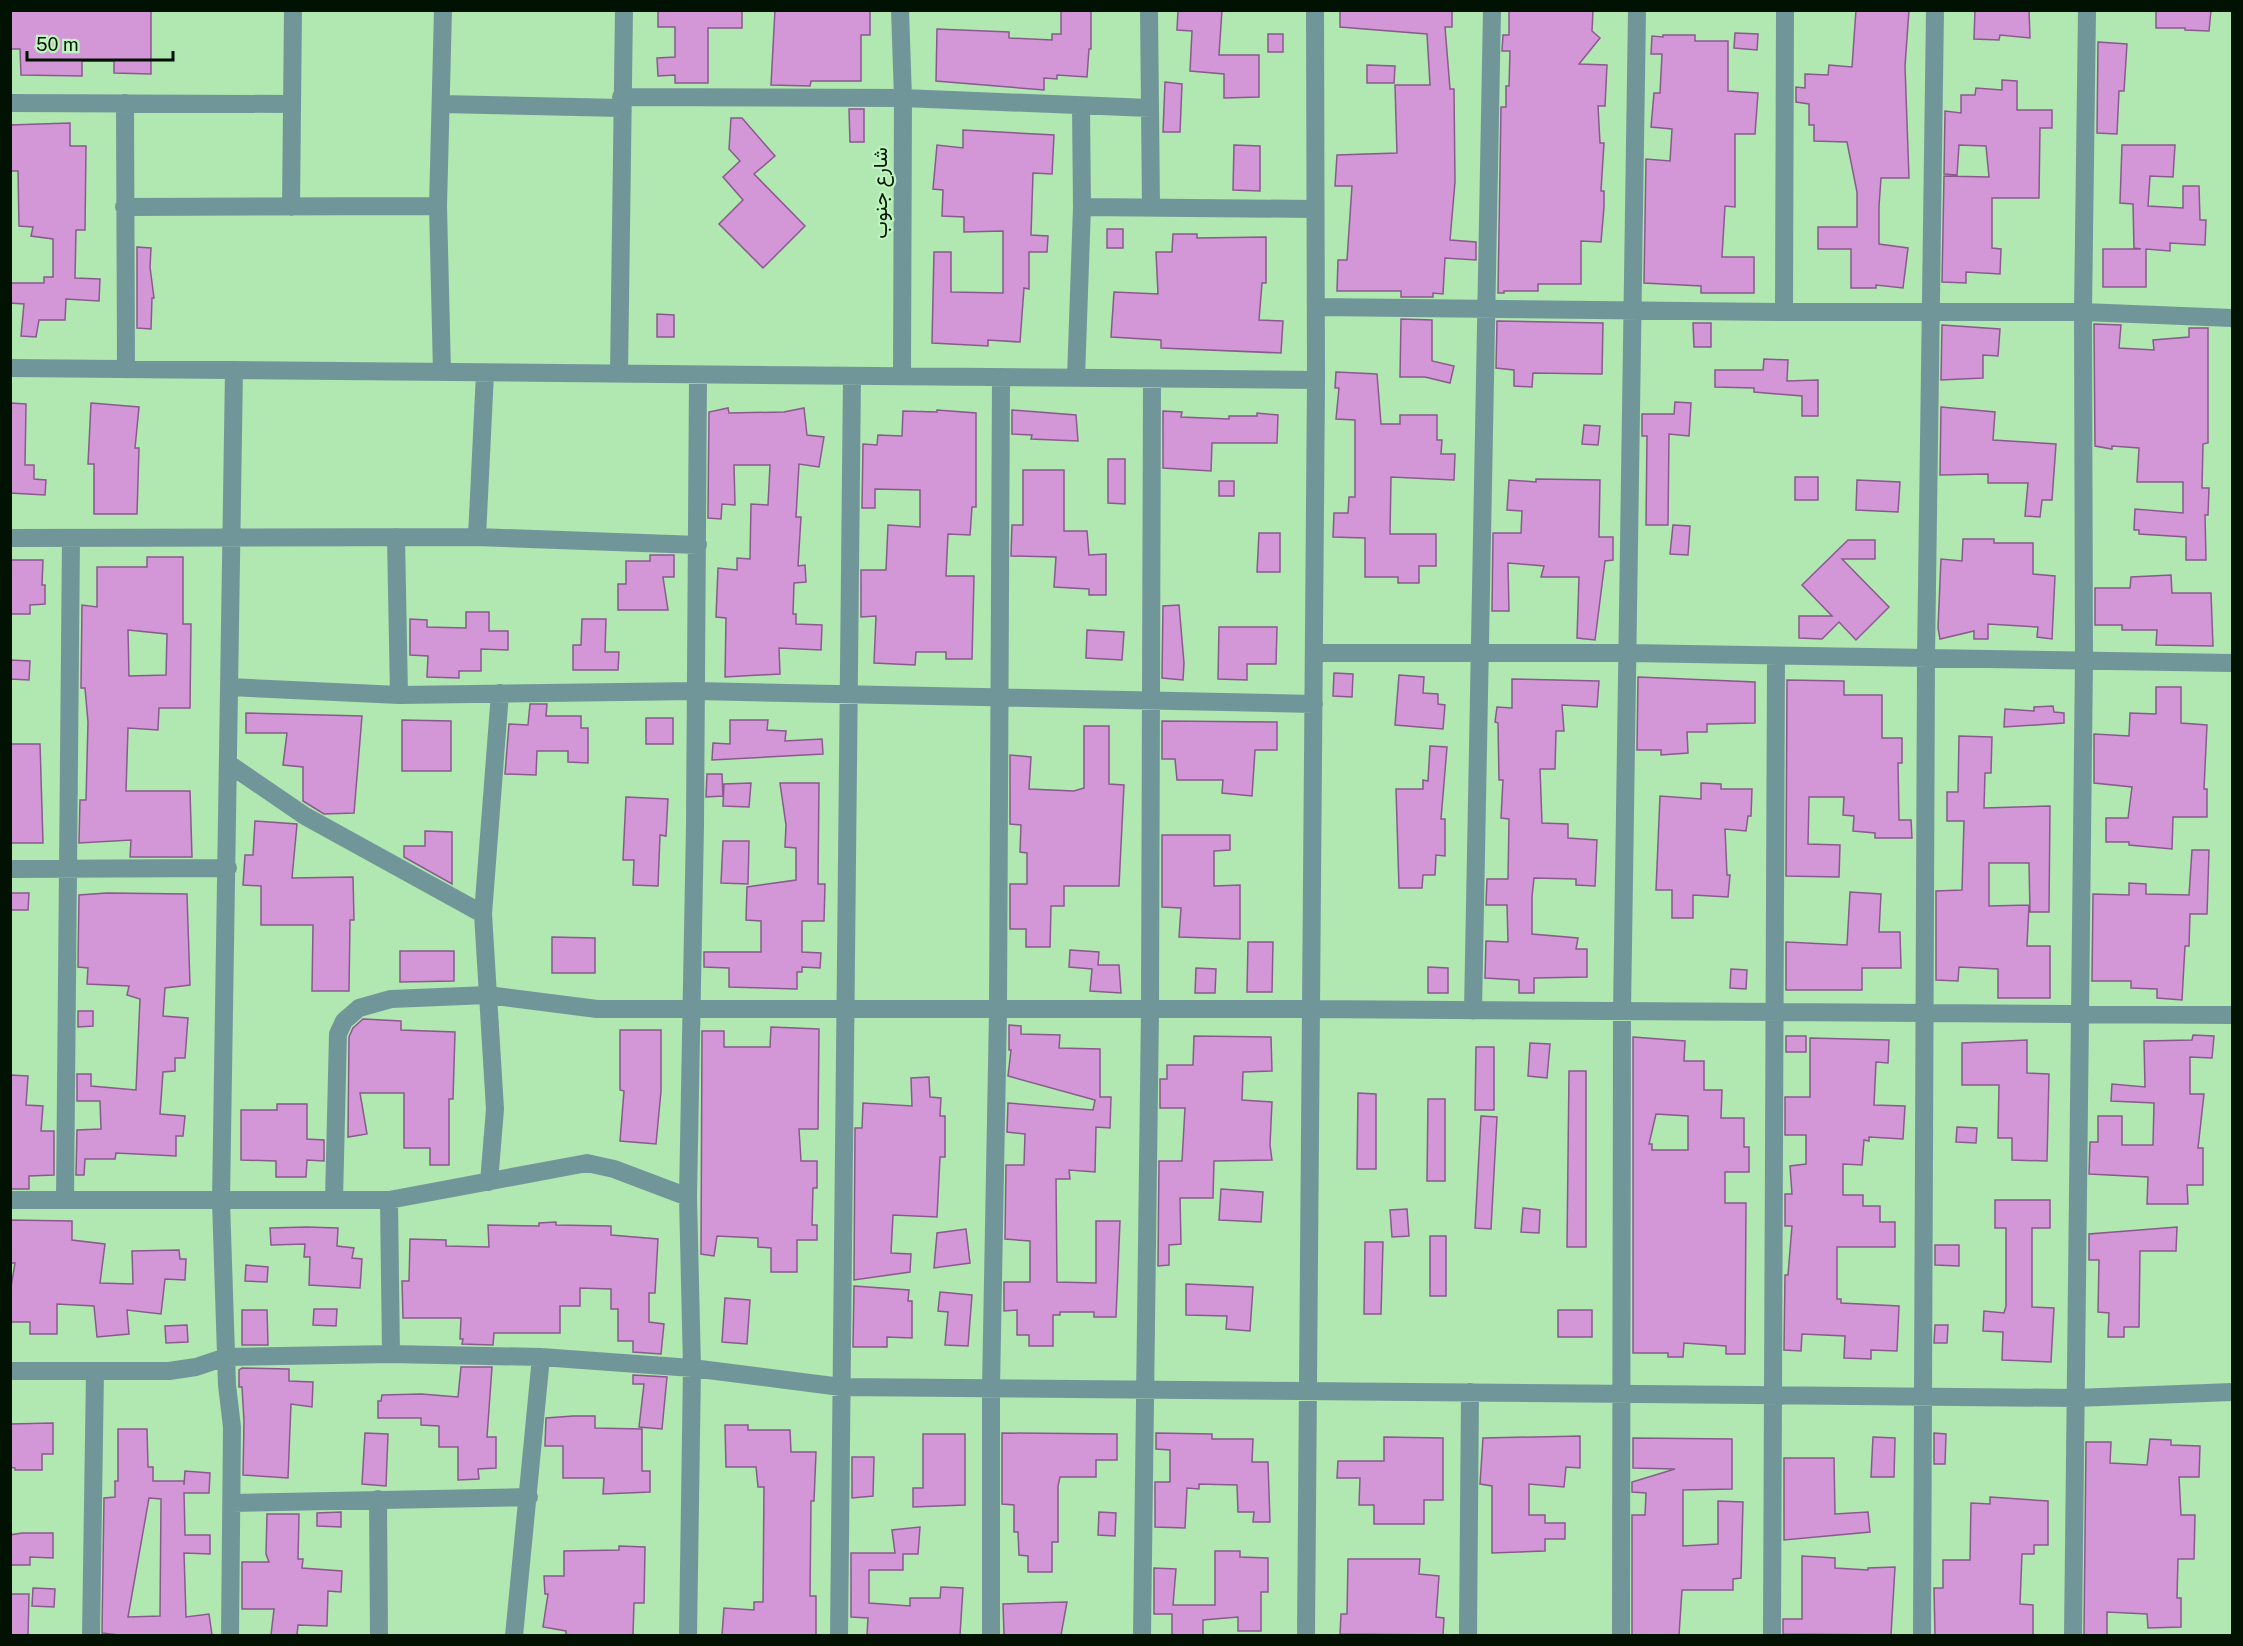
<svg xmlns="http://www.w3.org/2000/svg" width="2243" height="1646" font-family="'Public Sans',Vazirmatn,sans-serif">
<rect width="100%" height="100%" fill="#b1e7b0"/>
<path fill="#d397d8" stroke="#895b8d" stroke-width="1.5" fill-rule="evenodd" d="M10,10L151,11V74L114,73V61H82V76L21,75L20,49H10Z
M658,10H742V28H708V83H675V75L658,76L657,58L675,57V27H658Z
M775,10H870V35H861V81H811L810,86L771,85Z
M1061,10H1091V49H1089L1087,77L1057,75V79L1044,78V90L936,81L937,29L1009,32V38L1052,40V34H1061Z
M1178,10H1222L1219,55H1259V97L1224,98V74L1190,71L1192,31L1177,30Z
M1340,10H1452V27H1445L1450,89H1454L1455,182L1450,240L1476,242V260L1445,258L1443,294L1433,293V297H1401V291H1337L1338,260H1347L1352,186H1335L1337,155L1397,153L1395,85H1430L1427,34L1340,27Z
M1509,10H1593L1592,31L1600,38L1579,64L1607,65L1605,106H1598L1600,143H1604L1601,191H1604V207L1601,242L1581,241V284H1538V291H1504V293H1498L1501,107H1506V86H1509L1510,51H1502L1503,35H1509Z
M1856,10H1909L1905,66L1909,178H1881L1879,206V244L1908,248L1903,288L1876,285V288H1851V249H1818V227H1857V192L1847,142L1814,141V125H1809V104L1796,102V87L1805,88V74L1828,75L1829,65L1852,67Z
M1975,10H2029L2030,38L2000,35L1999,40L1974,39Z
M2156,10H2211L2209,31L2185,30V28H2156Z
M1735,33L1758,34L1757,50L1734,48Z
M1268,34H1283V52H1268Z
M1663,35H1695V41H1728V91L1758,93L1755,134H1735V207L1725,206L1722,257H1754V293H1701V286L1644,283L1646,159L1670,161L1672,129L1651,127L1654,93H1660L1662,54H1651L1652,36L1663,37Z
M2098,42L2127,44L2124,91H2119L2117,134L2097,133Z
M1367,65L1395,66L1394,83H1367Z
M2002,80L2017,81V110H2052V128H2040L2039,198H1992V248L2001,249L2000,274L1966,272V283L1942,282L1944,176L1989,177L1986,146L1959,145L1957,175L1944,174L1945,111L1961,113V95H1975L1976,88L2002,90Z
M1165,82L1182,84L1180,132H1163Z
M849,109H864V142H850Z
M731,118H742L775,156L754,174L805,226L763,268L719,224L743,200L723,177L740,161L729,149Z
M70,123V146H86L85,230H76L75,278L100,279L99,301L66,299L65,320H39L36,337L21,336L24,304L10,303V283H44V277H53V239L31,236L33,227L19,226L18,171H10V125Z
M963,130L1054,135L1052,174L1033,173L1031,235L1048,236L1047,252H1029V289L1024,288L1020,342L988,340V346L932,343L934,252H951V292L1003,293V231L964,232V217L942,216L943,190L933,189L937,145L963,148Z
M1234,145L1260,146V191L1233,190Z
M2122,145H2175L2173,177L2150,176L2148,206L2183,208V186H2199L2200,220H2206L2205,245L2170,243V251L2146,249V287H2103V249H2141L2134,248L2133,204L2120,203Z
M1107,229H1123V248H1107Z
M1173,234H1197V238L1266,237V283H1262L1259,320L1283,321L1281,353L1161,348V340L1111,337L1114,292L1158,294L1156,252H1172Z
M137,247L151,248L150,267L154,298H152L151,329L137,328Z
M657,314L674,315V337H657Z
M1401,319L1432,320V361L1454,366L1450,383L1425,377H1400Z
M1497,321L1603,323L1602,374L1533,373L1532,387L1514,386V370L1496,368Z
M1693,323H1711V347H1694Z
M2094,324L2121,325L2119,348L2154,350L2153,340L2189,337V328H2208V443L2203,444L2202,488H2209L2208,515H2205L2206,560H2186V537L2139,534V530H2134L2135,509L2183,513V482H2137L2139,448L2112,446V449L2095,446Z
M1942,325L2000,329L1998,356L1983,355V378L1941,380Z
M1764,359L1788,360L1787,381L1818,380V416H1802V396L1754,392V388L1715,387V370H1763Z
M1336,372L1377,374L1381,424H1400V415H1437V440H1442L1441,454H1455L1454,480L1391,477L1390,534H1436V566H1419V583H1398V577H1365V538L1333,537L1334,513H1348L1349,497H1355V420L1336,419L1339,388H1335Z
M1675,402L1691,403L1689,436L1669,434L1668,525H1646L1647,436H1642V414H1674Z
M10,403L26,404L25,465H34V479L46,480L45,495L10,493Z
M91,403L139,407L135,448H139L137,514H94V464H88Z
M1941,407L1995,412L1993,440L2056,444L2052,500H2042L2040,517L2025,516L2028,483H1988V474L1940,475Z
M728,408L729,413L784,412L804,408L807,435L824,437L819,467L799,464L796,517H801L798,566L805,565L806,582L794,583L793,614H796V624L822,625L821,650L779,648L780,674L725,677L726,618L716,617L718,568L737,570V558L750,559L751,504L768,505L770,465H734L735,505L722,504L721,519L708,518L709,412Z
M937,410L976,413V507H972L970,535L948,534L946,576H974L972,659H946V652H916L915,665L874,663L876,616L861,617V570H886L888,525L920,527V490L875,489V508H862L863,444L877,445L878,435L902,436L903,411L937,412Z
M1012,410L1076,415L1078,441L1031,439L1032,435L1012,434Z
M1163,411L1182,412L1181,417L1229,419V416H1257V413L1278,415L1277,443H1212L1211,471L1163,468Z
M1584,425L1600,426L1598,445L1582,444Z
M1108,459H1125V504L1108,503Z
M1023,470H1064V531H1087L1089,555L1106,554V595H1089V589L1054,587L1056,557L1011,556L1012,525H1023Z
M1795,477H1818V500H1795Z
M1536,479L1600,480L1599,537H1613V560L1605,561L1595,640L1577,638L1579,577H1541L1544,566L1508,563L1509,611H1492L1493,533H1521L1522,511L1507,510L1509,480L1536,482Z
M1857,480L1900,482L1898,512L1856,510Z
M1219,481H1234V496H1219Z
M1673,525L1690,526L1688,555L1670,554Z
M1259,533H1280V572H1257Z
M1963,539H1994V543H2033V574L2055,576L2052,639L2037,637L2038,627L1988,624V639H1974V631L1940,639L1938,628L1941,559L1962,561Z
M1848,540H1875V559H1842L1889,607L1856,640L1839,622L1822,639L1799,638V616H1832L1802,585Z
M650,555H674V577H663L668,610H618V584H626V561H650Z
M147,557H183V624H191L190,708H159L158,730L128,728L126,791H190L192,857H130L131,840L79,843L80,800H86L88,722L85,688H81L82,605L97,607V567H147ZM128,630L167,634L166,675L129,676Z
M10,560H43L42,585H45V604L30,605V614H10Z
M2171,575L2172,593H2211L2213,646L2156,645L2157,630H2122V625H2095V588H2130L2131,577Z
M1179,605L1184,663L1183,680L1162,678L1163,606Z
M466,612H489V631H508V650L481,649V671H459V678L427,677L428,656L410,655V619L427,620V627L466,628Z
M582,619H606L605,652H619L618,670H573V645H581Z
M1219,627H1277L1276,664H1247V680L1218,679Z
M1087,630L1124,632L1122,660L1086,658Z
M10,660L30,661L29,680L10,679Z
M1334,673L1353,674L1352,697L1333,696Z
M1399,675L1424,677L1423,693L1438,694V704L1445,705L1443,729L1395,725Z
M1638,677L1755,682V723L1707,724V732H1687L1688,753L1661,755V750H1637Z
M1512,679L1599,681L1597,707L1562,705L1564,731H1556L1555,769H1540L1542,823L1568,824V838L1597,840L1595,886L1576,885V879L1534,878L1532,897V934L1578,938L1576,949H1587V977L1534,978V993H1519V980L1485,978L1486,941L1508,942L1507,905H1486L1487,879H1508L1509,819L1501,818L1503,780H1499L1498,723L1495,722L1497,707L1512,708Z
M1787,680L1844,681V695H1882V738H1902V763H1898L1899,820H1911L1912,838H1875V833L1853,831L1854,816L1843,815L1844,797H1809L1808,844L1840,845L1839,877L1786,876Z
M2156,687H2181V723L2207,725L2204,789H2207V817H2173L2172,849L2129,845V842H2106V818H2128L2132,787L2094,783V734L2129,736L2130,713L2156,714Z
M530,704H547L546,716H581V728H588V763L568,762V751H537L536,775L505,774L509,724L528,725Z
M2053,706L2054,712L2064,713V723L2004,727L2005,709L2034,711V707Z
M246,713L362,716L354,813L324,814L303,801V767L283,765L287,733H246Z
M646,718H673V744H646Z
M402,720L451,721V771H402Z
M730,720H768L767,730L786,731L785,741L822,739L823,754L712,760L713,743L730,744Z
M1162,721L1277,722V750H1255L1252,796L1222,793L1223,780H1177L1175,759H1162Z
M1084,726H1109V784L1124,785L1119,886H1064V906H1051L1050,947H1026V929H1010V884H1027V853L1020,852L1021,825L1010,824V755L1031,757L1029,789L1074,791L1084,788Z
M1959,736L1992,737L1991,773H1985L1984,808L2050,806L2049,912H2030L2029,863H1989V906L2029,905L2027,946H2050V998H1998V969L1959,967L1958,981L1936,980V891L1962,890L1964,821H1947V792H1958Z
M10,744H40L43,843H10Z
M1430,746L1447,747L1441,819H1445V856L1436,855L1435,875H1423L1422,888H1399L1396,789H1423V780L1428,781Z
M707,774H722L723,796L706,797Z
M751,783L749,807L723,806L724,784Z
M780,783H819L818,884H825L824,921H802V952L821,953L820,968L802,967V972H797V989L729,987V968L704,967V952H761V921L746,920L747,887L796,880V848L785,847L786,825Z
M1701,783L1721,784V789H1752L1751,816H1748L1746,831L1725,829L1727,875H1730L1728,897L1693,895V918H1672V890H1656L1660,796L1701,799Z
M626,797L668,799L666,836L660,835L658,886L633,885L634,860H623Z
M255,821L297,824L292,878L353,877L354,920H350L349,991H312L313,925H261V886L243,885L245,855H253Z
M425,831L452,832V884L404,857V846H425Z
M1162,835H1230V850L1214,851V886L1240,885V939L1179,937L1181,908L1162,907Z
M723,841H749L748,884L721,883Z
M2192,850H2209L2207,914H2190L2189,946H2185L2182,1000L2157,998V989L2131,988V981H2092L2093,894L2129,895V883L2146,884V894L2189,895Z
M1850,892L1881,894L1879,932H1900L1901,968H1862V990H1786V942L1847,945Z
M10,893H29L28,910H10Z
M107,893L187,894L190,985L165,988L163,1016L188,1018L185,1058H175V1071L163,1072L160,1114L185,1116L183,1136H176V1156L116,1153L115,1159H85L84,1175H76L77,1130L101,1129L100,1101H77V1074H91V1086L136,1090L140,999L127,995L129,986L87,984L88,968L78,967L79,895Z
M552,937L595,938V973H552Z
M1248,942H1273L1272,992H1247Z
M1070,950L1099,952L1098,965H1119L1121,993L1090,991L1092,969L1069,967Z
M400,951H454V981L400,982Z
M1428,967L1448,968V993H1428Z
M1196,968L1216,969L1215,993H1195Z
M1731,969L1747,970L1746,989L1730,988Z
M78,1011H93V1026L78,1027Z
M363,1019L401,1021V1030L455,1032L453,1099H449V1165H430V1148H404V1093H360L367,1134L348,1137L349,1037L353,1028Z
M1009,1025L1021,1026V1034L1060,1035L1059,1048L1100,1049V1097H1111L1110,1128L1096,1127L1095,1172L1069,1170L1070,1179H1056L1057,1282L1096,1283V1221H1120L1116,1317H1094V1312H1060V1315H1053V1346H1029V1335H1017V1310L1004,1311V1282H1030V1241L1005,1239L1006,1165H1024L1025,1134L1007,1132L1008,1103L1093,1110L1095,1100L1008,1076L1011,1050H1009Z
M771,1027L819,1029L818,1129H799L801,1161H817V1188H813L812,1225H817V1240H797V1272H771V1248L758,1247V1238L717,1236L714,1256L701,1254L702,1031H724V1047H770Z
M620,1030H661V1091L656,1144L620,1141L624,1091L620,1090Z
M2193,1035L2214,1036L2212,1058L2190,1057V1094H2204L2198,1148H2203V1185H2187L2188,1204H2147L2148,1177L2089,1174L2090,1142H2098V1116H2122V1145H2153L2154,1103L2111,1101L2112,1084L2145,1087L2144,1041L2192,1040Z
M1194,1036L1271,1037L1272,1071L1243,1072L1242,1100L1272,1102L1270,1145L1272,1160L1214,1161L1213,1198H1180L1181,1244L1169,1245V1265L1158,1266L1159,1161H1182L1185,1108H1160V1079H1167V1065H1193Z
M1786,1036H1806V1052H1786Z
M1633,1037L1685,1041L1684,1061H1704V1090H1722L1721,1118H1744V1147H1749V1172H1725V1203H1746L1745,1354H1726V1346L1684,1343L1683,1357H1668V1353H1633ZM1656,1114L1688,1116V1150H1652V1144H1649Z
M1810,1038L1889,1040L1888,1063L1876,1062L1874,1105L1905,1106L1903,1139L1869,1137V1141L1864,1140L1862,1165L1843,1164V1195H1863V1206H1880V1222H1895V1247H1837V1299H1841V1303L1899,1306L1897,1351L1871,1350V1359L1844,1358L1845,1336L1802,1334L1801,1351L1784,1350L1785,1275H1788L1792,1226H1785V1194H1792L1790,1166L1806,1164V1135H1785V1097H1810Z
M2027,1040V1073L2049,1074L2047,1161L2012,1160V1138H1998L1999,1085H1962V1043Z
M1530,1043L1550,1044L1547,1078L1528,1076Z
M1476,1047H1494V1110H1475Z
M1569,1071H1586V1247H1567Z
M10,1075L28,1076L26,1105L43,1106L41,1131H54V1175L29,1176V1189H10Z
M929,1077L930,1097L941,1098L940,1116H945V1157H940L937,1217L893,1215L891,1253L911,1254L910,1272L854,1280L855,1128H862L863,1103L912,1106L911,1078Z
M1358,1093L1376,1094V1169H1357Z
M1428,1099H1445V1181H1427Z
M277,1104H307V1139L324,1140V1161L307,1160L306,1177H276V1161L241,1160V1110H277Z
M1481,1116L1497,1117L1491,1229L1475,1228Z
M1957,1127L1977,1128L1976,1143L1956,1142Z
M1221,1189L1263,1192L1261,1222L1219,1220Z
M1995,1200H2050V1228H2032V1307L2054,1308L2051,1362L2002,1360L2003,1332L1983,1331L1984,1311L2004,1313L2006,1306V1228H1995Z
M1523,1208L1540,1210L1539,1233L1521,1232Z
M1407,1209L1409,1236L1392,1237L1390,1210Z
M10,1220L72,1221V1240L105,1244L100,1283L133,1284L132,1251L179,1250L180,1259H186L185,1280L165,1279L161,1314L127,1310L129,1334L97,1337L94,1306L57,1304V1334H30V1322H10V1293L15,1263H10Z
M556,1222V1225L611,1226V1235L658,1239L655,1293H649V1322L664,1324L661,1354L633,1352V1341H618V1309H611V1289L580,1288V1306H560V1333H494L493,1345L462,1344L463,1339H460L461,1318H403L402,1281H409L410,1239L446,1240V1246L489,1247L488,1225L539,1226V1223Z
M306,1227L338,1228L337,1246L354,1248L352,1258L362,1259L360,1288L309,1285L310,1257H304L305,1244L271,1245L270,1228Z
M2177,1227L2176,1251H2140L2139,1327H2124V1337H2108L2109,1313L2098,1312L2099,1260H2089V1234Z
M966,1229L970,1263L934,1268L937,1233Z
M1430,1236H1446V1296H1430Z
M1365,1242H1383L1381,1314H1364Z
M1935,1245H1959V1266L1935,1265Z
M246,1265L268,1267L267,1282L245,1281Z
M1186,1284L1253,1287L1250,1331L1226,1329L1227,1316L1186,1315Z
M854,1286L909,1290L908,1301H912V1338L887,1337V1347H853Z
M940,1292L972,1295L968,1346L945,1345L948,1312L938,1311Z
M725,1298L750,1300L747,1344L722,1342Z
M314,1309H337L336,1326L313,1325Z
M242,1310H267L268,1345H242Z
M1558,1310H1592V1337H1558Z
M187,1325L188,1342L166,1343L165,1326Z
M1935,1325H1948L1947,1343H1934Z
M461,1367H492L487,1437H496V1468L478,1469L479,1479L458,1480V1447H439V1426L421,1425V1418H378V1401H381L382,1395L421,1394L458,1397Z
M242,1368L289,1369V1381L313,1382L312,1407L291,1404L288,1478L243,1475L244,1421L242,1387H239V1370Z
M633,1375L667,1377L662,1429L639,1427L644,1384H633Z
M573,1416H595V1428L642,1429V1471H650V1492L603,1494L604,1478H563V1446H545L546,1418Z
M53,1423V1454H42V1470H15V1468L10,1467V1424Z
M725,1425H748V1430H790L791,1452H816L814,1501H811L810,1596H816V1635H722L724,1608L754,1610V1602H763L764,1487H758L756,1467H726Z
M118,1429H147L148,1467H153V1481H184V1485L185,1471L210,1473L209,1493H184L185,1535H210V1554L184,1553L186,1617L209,1614L212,1635H119L102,1633L104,1498L115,1497V1481H118ZM149,1498L161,1499L160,1616L128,1617Z
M365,1433L388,1434L386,1486L362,1484Z
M1002,1433L1117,1434V1460H1096V1477H1060L1058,1486V1542H1052V1572H1028V1556L1019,1555L1018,1532H1014V1505L1002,1504Z
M1156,1433L1212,1434V1439H1253L1252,1462H1268L1270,1522H1253L1254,1512H1238L1237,1485L1199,1484V1489L1187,1488L1185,1528L1155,1527V1482H1170V1450L1156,1449Z
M1934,1433L1946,1434L1945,1464H1934Z
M923,1434H965V1505L913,1507V1488H923Z
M1580,1436V1468L1566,1467L1564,1487L1529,1484V1515H1545V1523H1565V1539H1545V1551L1492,1553V1486L1480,1484L1483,1438Z
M1384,1437L1443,1438V1500H1424V1524H1374V1505H1359L1360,1478H1337L1338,1461H1384Z
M1873,1437L1895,1438L1894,1477H1871Z
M1633,1438L1732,1439V1489L1683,1490V1546L1718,1544V1501L1743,1502L1741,1578L1733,1579V1590H1682L1679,1635H1632V1515H1645L1646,1493L1632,1492V1482L1675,1469L1633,1468Z
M2150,1439L2171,1440V1445L2200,1446L2199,1477H2179L2181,1515H2195L2194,1559H2178L2177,1598H2181V1627L2148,1628L2147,1614L2107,1612V1635H2084L2086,1442H2111L2110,1463L2147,1465Z
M852,1457H874L873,1496L852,1498Z
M1784,1458H1834L1835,1514L1868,1512L1870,1532L1784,1540Z
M1990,1497L2048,1501V1545H2034V1554H2022L2020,1604L2033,1605V1635H1935L1934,1588H1943V1560H1970L1971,1503L1990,1504Z
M341,1512V1527L317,1526V1513Z
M1099,1512L1116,1513L1115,1536L1098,1535Z
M267,1514H299L298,1559H303L302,1568L342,1571L341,1592L328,1591L327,1626L298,1625L297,1635H271L274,1609H242V1562H269L266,1554Z
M920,1527L918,1554H903V1570H869V1603L910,1606V1598H940L941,1587L963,1588L960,1635H867L868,1618L851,1617V1553H895L892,1530Z
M22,1533H53V1558L30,1557V1565H10V1535Z
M619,1546L645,1547L644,1603H634L633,1635H566V1631L543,1627L548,1594H545L544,1576H564V1551L619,1550Z
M1215,1551H1240V1557L1268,1558V1592H1261V1631H1238V1617L1203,1620V1635H1172V1614H1154V1568L1176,1569L1173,1605H1215Z
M1802,1556L1835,1558V1568L1868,1570V1568L1895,1567L1891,1635L1783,1634V1619H1802Z
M1348,1559H1420L1419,1574L1439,1576L1436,1617L1444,1618L1443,1635L1340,1634L1341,1614H1347Z
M33,1588L55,1589L54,1607L32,1606Z
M10,1594H29L28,1635H10Z
M1067,1602L1061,1635H1004L1003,1604Z"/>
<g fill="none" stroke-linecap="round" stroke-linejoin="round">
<path stroke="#71969a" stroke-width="18" d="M900,10L903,98L902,376
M1149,10L1151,207
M621,97L903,98L1149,108
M10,103L291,104
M125,103L126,369
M441,104L621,108
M124,207L438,206
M291,207L293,10
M1082,207L1314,209
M1316,307L1784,312H2083L2232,318
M1784,312L1785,10
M10,368L1316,380
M442,372L438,206L443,10
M619,374L624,10
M1076,378L1082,207L1081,106
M396,537L399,695
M477,537L485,373
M10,538L477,537L698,545
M1314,653H1628L2232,663
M230,687L399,695L696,691L1314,704
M229,764L305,816L483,914
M10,869L228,868
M1473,1011L1492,10
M489,1182L495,1109L483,914L500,693
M10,1200H389L587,1163L614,1169L688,1197
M65,1200L71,538
M334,1200L338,1034L344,1021L359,1008L391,999L488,995L597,1009H1311L2232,1015
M389,1200L391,1354
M10,1371H169L196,1367L226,1357L391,1354L541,1357L692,1368L841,1387L2075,1398L2232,1392
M378,1499L379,1636
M232,1503L529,1497
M91,1636L95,1371
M230,1636L232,1427L227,1385L221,1201L234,370
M514,1636L541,1357
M688,1636L692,1368L688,1197L695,825L698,375
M839,1636L852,376
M991,1636V1388L998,1011L1001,377
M1142,1636L1150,1010L1152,379
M1306,1636L1316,380L1315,10
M1468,1636L1470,1392
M1621,1636L1622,1012L1637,10
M1772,1636L1776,657
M1922,1636L1926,658L1935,10
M2073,1636L2084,661L2083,312L2087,10"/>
</g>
<g text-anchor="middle" stroke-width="4.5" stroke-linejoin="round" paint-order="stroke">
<g font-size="20" fill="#011102" stroke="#bef4bd">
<text transform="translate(880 193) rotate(-90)" y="7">شارع جنوب</text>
</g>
</g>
<rect width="2243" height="1646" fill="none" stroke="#011102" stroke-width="24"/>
<path d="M27 51v9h146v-9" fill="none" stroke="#011102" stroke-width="3"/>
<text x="36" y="51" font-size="18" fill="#011102" stroke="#bef4bd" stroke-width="4.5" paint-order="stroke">50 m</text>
</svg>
